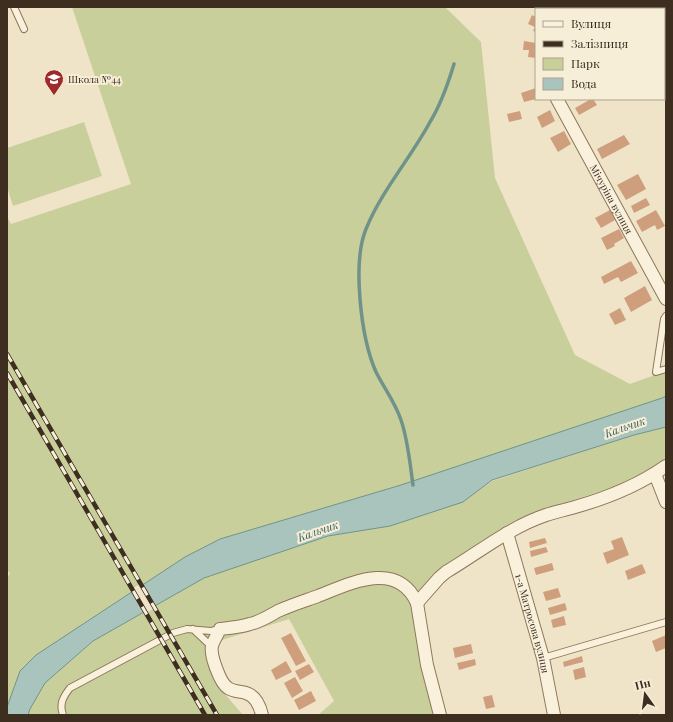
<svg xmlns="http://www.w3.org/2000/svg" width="673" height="722" font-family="'Playfair Display',serif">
<rect width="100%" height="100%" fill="#f0e4c8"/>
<path fill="#c9cf9b" d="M72,7H445L481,42L495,178L575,355L630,384L666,371V396L662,398L401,485L220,539L185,557L36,655L20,671L7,707V577L10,574L7,569V217L11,224L131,184Z
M84,122L102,176L13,206L7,187V148Z
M666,427V460L660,464L614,487L542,510L524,517L508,526L449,563L438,573L419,603L439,715H318L334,701L289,619L206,645L218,686L243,715H28L30,709L45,683L93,641L204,578L328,536L390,526L462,502L492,481L634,435Z"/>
<path fill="#a9c4bc" stroke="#6f938a" d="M666,396V427L634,435L492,480L463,502L390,526L328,536L204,578L93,641L45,683L30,709L28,715H7V707L20,671L36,655L185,557L220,539L401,485L662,398Z"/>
<path fill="#f0e4c8" d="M140,584L155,608L146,613L132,589Z"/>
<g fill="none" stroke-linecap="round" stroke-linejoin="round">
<path stroke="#6f938a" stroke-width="3.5" d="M413,485C410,464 408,440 401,420C395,402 384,388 376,372C361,338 352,263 366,229C382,190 410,159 430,122C441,104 448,84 454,64"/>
</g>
<path fill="#cf9f7d" d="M532,15L536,17V32L533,31L535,27L528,24Z
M524,41L536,43V58L528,57L529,50H523Z
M536,88V99L524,102L521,93Z
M591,99H593L597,105L579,115L575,108Z
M550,110L555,121L542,128L537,117Z
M520,111L522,119L509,122L507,114Z
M564,131L571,144L558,152L550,138Z
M624,135L630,144L602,159L597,149Z
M638,174L646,189L626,200L617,185Z
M646,198L650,205L634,213L631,206Z
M610,210L615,220L601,228L595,218Z
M656,210L665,226L657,230L655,225L642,232L636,221Z
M619,229L624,238L614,244L615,246L607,250L601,238Z
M631,261L638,273L621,282L618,277L604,284L601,277Z
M645,286L652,300L631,312L624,298Z
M620,308L626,320L615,325L609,314Z
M622,537L629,555L607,564L603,553L614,549L611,541Z
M545,538L547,543L530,548L529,542Z
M546,547L548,552L531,557L530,551Z
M552,563L554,570L536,575L534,568Z
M642,564L646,573L628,580L625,571Z
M558,588L561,597L546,601L543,592Z
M565,603L567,610L550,615L548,608Z
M564,616L566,625L553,628L551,620Z
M291,633L306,661L296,666L281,638Z
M666,635V648L656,652L652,641Z
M471,644L473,653L455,658L453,648Z
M582,656L583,662L564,667L563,662Z
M475,659L476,665L459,670L457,663Z
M286,661L292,672L276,680L271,670Z
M309,664L314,672L300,680L295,671Z
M584,667L586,677L575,680L573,670Z
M295,677L303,691L292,698L284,683Z
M311,691L316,701L299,710L294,700Z
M492,695L495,707L486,709L483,697Z"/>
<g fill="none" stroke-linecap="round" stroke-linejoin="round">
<g stroke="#8d765c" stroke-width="8">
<path id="lane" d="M14,7L24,29
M666,316L664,319L656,372L666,369
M193,629L211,646
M543,658L666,622
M63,715C59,704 63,697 70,688L173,633L187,629L211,631L220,629"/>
</g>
<g stroke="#8d765c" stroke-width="14">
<g id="street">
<path d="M574,9L575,7"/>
<path id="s1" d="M557,99L666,299"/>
<path d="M655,474L666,502"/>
<path id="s2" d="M507,533L543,658L554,715"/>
<path d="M417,603L439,578L446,572C478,553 510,527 546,515C555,512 565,510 575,507C607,498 639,485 666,466"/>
<path d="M262,715C260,706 256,696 246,693C240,691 234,692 228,688C220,683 210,655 212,646C213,641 218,634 220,629C230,628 241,627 250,624C260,622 269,616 278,611C291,605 304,601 318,596C349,584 397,559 417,603L427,665L440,715"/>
</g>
</g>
<use href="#lane" stroke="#faf1dc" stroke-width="6"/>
<use href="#street" stroke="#faf1dc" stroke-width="12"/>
<g stroke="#3d2e20" stroke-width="4.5">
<path id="rail" d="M7,354L217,715
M7,373L205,715"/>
</g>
<use href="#rail" stroke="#f7eed8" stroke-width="3" stroke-dasharray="9" stroke-linecap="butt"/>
</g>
<defs>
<g id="school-pin" transform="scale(1)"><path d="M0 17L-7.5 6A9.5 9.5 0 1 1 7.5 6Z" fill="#9e2a2b" stroke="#f7eed8"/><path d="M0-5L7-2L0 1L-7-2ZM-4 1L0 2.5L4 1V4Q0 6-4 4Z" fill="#fff"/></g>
</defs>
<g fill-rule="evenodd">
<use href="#school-pin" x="54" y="79"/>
</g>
<g text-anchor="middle" stroke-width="4" stroke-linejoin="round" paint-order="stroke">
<g font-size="10" fill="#3d2e20" stroke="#f7eed8" text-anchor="start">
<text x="68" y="83">Школа №44</text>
</g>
<g font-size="10" fill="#3d2e20" stroke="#f7eed8">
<text dy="4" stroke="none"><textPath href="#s1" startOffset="114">Мічуріна вулиця</textPath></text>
<text dy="4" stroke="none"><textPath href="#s2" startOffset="94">1-а Матросова вулиця</textPath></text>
</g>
<g font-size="11" font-style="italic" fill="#2f5d5a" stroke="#f7eed8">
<text transform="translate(625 427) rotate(-19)" y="4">Кальчик</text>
<text transform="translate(318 531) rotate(-19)" y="4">Кальчик</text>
</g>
</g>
<rect width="673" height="722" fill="none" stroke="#3d2e20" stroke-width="16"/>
<rect x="535" y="8" width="130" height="92" fill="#f7eed8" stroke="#ada18e"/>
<rect x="543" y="21" width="20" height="6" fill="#faf1dc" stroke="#ada18e"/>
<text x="571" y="28" font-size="12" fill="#3d2e20">Вулиця</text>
<rect x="543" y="41" width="20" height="6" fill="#3d2e20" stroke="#ada18e"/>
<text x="571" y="48" font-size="12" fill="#3d2e20">Залізниця</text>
<rect x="543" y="58" width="20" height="12" fill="#c9cf9b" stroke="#ada18e"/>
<text x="571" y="68" font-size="12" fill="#3d2e20">Парк</text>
<rect x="543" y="78" width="20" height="12" fill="#a9c4bc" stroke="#ada18e"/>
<text x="571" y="88" font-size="12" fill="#3d2e20">Вода</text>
<g transform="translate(645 694) rotate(346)" stroke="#f7eed8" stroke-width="3" paint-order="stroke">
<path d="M0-3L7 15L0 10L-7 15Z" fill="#3d2e20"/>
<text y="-6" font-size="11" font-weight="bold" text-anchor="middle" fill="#3d2e20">Пн</text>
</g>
</svg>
